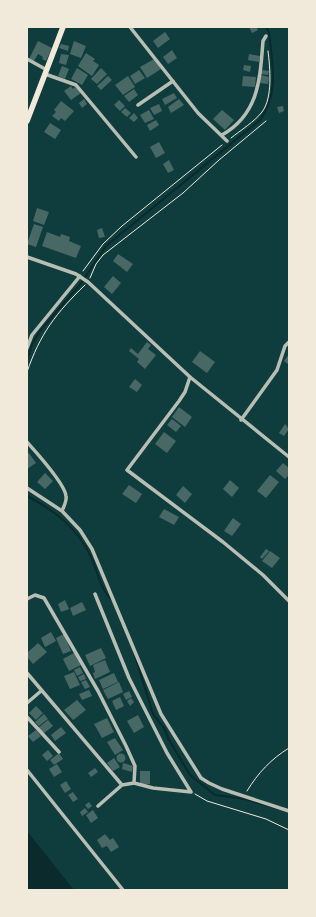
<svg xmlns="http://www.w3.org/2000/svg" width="316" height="917" font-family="'Public Sans',sans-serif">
<rect width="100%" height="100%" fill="#0f3d3e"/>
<path fill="#0a2a2b" d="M27,831L74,890H27Z"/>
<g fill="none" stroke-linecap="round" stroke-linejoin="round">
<path stroke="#0a2a2b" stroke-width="2" d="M27,360L32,344L40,331L82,282L106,246L260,120C280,92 272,64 269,32L266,27
M27,496C55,511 77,527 91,557C98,572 100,590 113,601
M134,653L153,714L164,728L169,740L190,775L215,795L245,799L279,809"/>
</g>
<path fill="#486865" d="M249,27H256L258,30L252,33Z
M165,32L170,39L158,48L153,41Z
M38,41L52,48L46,61L42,59L43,57L38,54L34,61L29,59Z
M74,41L86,46L81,58L70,54Z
M61,44L69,46L68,51L59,48Z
M172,50L177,58L168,64L163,57Z
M86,53L95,59L93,61L99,65L92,76L78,66Z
M61,54L69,55L66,65L59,63Z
M249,54L260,56L259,62L248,60Z
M154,59L161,69L147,78L140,67Z
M244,65L251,66L250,72L243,70Z
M62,66L69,69L65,79L58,76Z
M77,68L88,75L82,85L71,79Z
M101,68L107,74L97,84L91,79Z
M139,70L145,78L135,84L130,76Z
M262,70L269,71L268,75L261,74Z
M261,75L269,77L268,84L260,83Z
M108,76L112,80L101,90L97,86Z
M128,76L135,87L123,95L115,85Z
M243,76L256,77L255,87L242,86Z
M71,86L73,89L76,86L81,93L71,100L64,91Z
M134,89L138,95L129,102L124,96Z
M174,93L177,98L165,105L162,99Z
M84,99L87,104L82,108L79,103Z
M179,99L184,105L171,113L168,107Z
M119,100L125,106L120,111L114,105Z
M61,101L74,111L65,121L61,118L59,121L52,116L56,112L54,110Z
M159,104L162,111L154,115L150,108Z
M283,106L284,111L279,113L277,107Z
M125,108L131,113L127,117L121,112Z
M149,110L154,119L145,123L140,115Z
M222,110L234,120L225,130L213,119Z
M134,113L138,118L134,122L129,118Z
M156,120L159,125L150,131L147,125Z
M50,123L61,130L55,139L44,132Z
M159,142L165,153L156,158L150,147Z
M169,160L174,170L168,173L163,164Z
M37,208L49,212L44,225L33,221Z
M34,224L43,227L36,247L27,244Z
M102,228L105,237L99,238L97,230Z
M47,232L60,237L61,234L70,237L69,241L81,246L76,258L42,246Z
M118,254L133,264L127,272L113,261Z
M113,276L121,283L112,294L104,287Z
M147,342L151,345L148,349L156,355L145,369L137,362L139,359L129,351L131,348L138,354Z
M200,351L215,362L207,373L192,362Z
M289,354V365L284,361Z
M135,379L142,385L137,392L129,387Z
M179,407L192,417L185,427L172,417Z
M172,419L181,426L176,432L167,425Z
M285,424L289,429L284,436L279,433Z
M164,432L176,441L167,453L155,444Z
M29,453L36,463L27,469V454Z
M283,463L289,468V475L285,479L276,471Z
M45,473L53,481L45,489L37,482Z
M270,475L279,482L266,498L257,491Z
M230,480L239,488L232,497L223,489Z
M129,485L142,494L136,503L122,494Z
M183,486L192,494L185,503L176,495Z
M164,509L179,517L174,525L159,517Z
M233,518L241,524L232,536L224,531Z
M266,549L269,551L262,559L260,557Z
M270,551L280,558L272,568L262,561Z
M65,600L69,609L61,612L58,604Z
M82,602L86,610L73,616L70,608Z
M51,632L56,641L45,647L41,638Z
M64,634L71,651L63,654L56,638Z
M38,643L47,652L33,664L27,657V653Z
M101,648L106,658L90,666L85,655Z
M74,653L81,665L69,671L63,659Z
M105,660L110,672L95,679L93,673L95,672L93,665Z
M80,667L83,673L77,676L74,670Z
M74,672L80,685L70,689L64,676Z
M114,673L118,682L103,689L99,680Z
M84,674L86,679L80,681L78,677Z
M86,680L90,687L85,689L81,682Z
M119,682L123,692L108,699L103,690Z
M89,690L92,696L82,700L79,694Z
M129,691L132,697L126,700L123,694Z
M120,697L124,706L116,710L112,701Z
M131,698L134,702L130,706L127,701Z
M77,700L86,710L73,720L64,710Z
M36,706L43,713L36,720L29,713Z
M44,714L48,719L39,726L35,722Z
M138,715L144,727L134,733L127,721Z
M107,718L114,732L102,738L94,724Z
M48,720L53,726L43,734L38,728Z
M61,727L66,733L55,741L51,735Z
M36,730L41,736L33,742L28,736Z
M115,738L123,750L115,755L107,742Z
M48,750L53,756L47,761L42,755Z
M59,753L63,759L54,765L50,760Z
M116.5 758a4.5 4.5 0 1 1 9 0a4.5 4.5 0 1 1-9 0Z
M114,758L120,767L113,771L107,763Z
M123,763L133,766L132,772L122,769Z
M57,764L62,772L54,777L49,769Z
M95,768L98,772L91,777L88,773Z
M140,771H150V784L140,785Z
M66,781L71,789L65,793L60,785Z
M73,792L78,799L73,802L68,795Z
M89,802L92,806L88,809L85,805Z
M85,808L88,812L82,816L80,812Z
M93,810L98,818L91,823L86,815Z
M105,834L110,840L113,838L119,847L111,852L107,846L102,848L97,840Z"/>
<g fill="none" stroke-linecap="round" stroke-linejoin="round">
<path stroke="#f1e9da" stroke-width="1" d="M231,138C241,130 254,122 262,112C273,98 270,67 268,51
M83,271L103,244L122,226L222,145
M90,278L96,264L103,255L183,193L219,160L266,121
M27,372C40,334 56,313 85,285
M247,791C258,773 271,759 289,748
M195,794L207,801L266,819L289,830"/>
<path stroke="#b8beb3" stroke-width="3.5" d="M130,27L198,113L227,141
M27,59L47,70
M45,74L76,85L136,157
M138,105L173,81
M222,135C259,114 260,79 263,41L266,36
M27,257L76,274L88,282L190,377L289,457
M27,348L32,335L80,276
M190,377L185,392L179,401L127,470L223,542L263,575L289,601
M241,420L277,370L285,346L289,342
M27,442C36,452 65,484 66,496C67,501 64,506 62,511L27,488
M62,511L80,530L92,549L161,714L201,778L209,783L222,789L289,811
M95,594L129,678L167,753L191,792
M27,599L35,595L44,598L98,691L126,746L135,766L134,783
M27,673L122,785
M27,703L41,691
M27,717L59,752
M27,770L123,890
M98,806L122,785L134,783L153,788L191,792"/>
<path stroke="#f1e9da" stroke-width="5.5" d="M27,121L63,27"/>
</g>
<rect width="316" height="917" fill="none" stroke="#f1e9da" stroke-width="56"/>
</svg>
